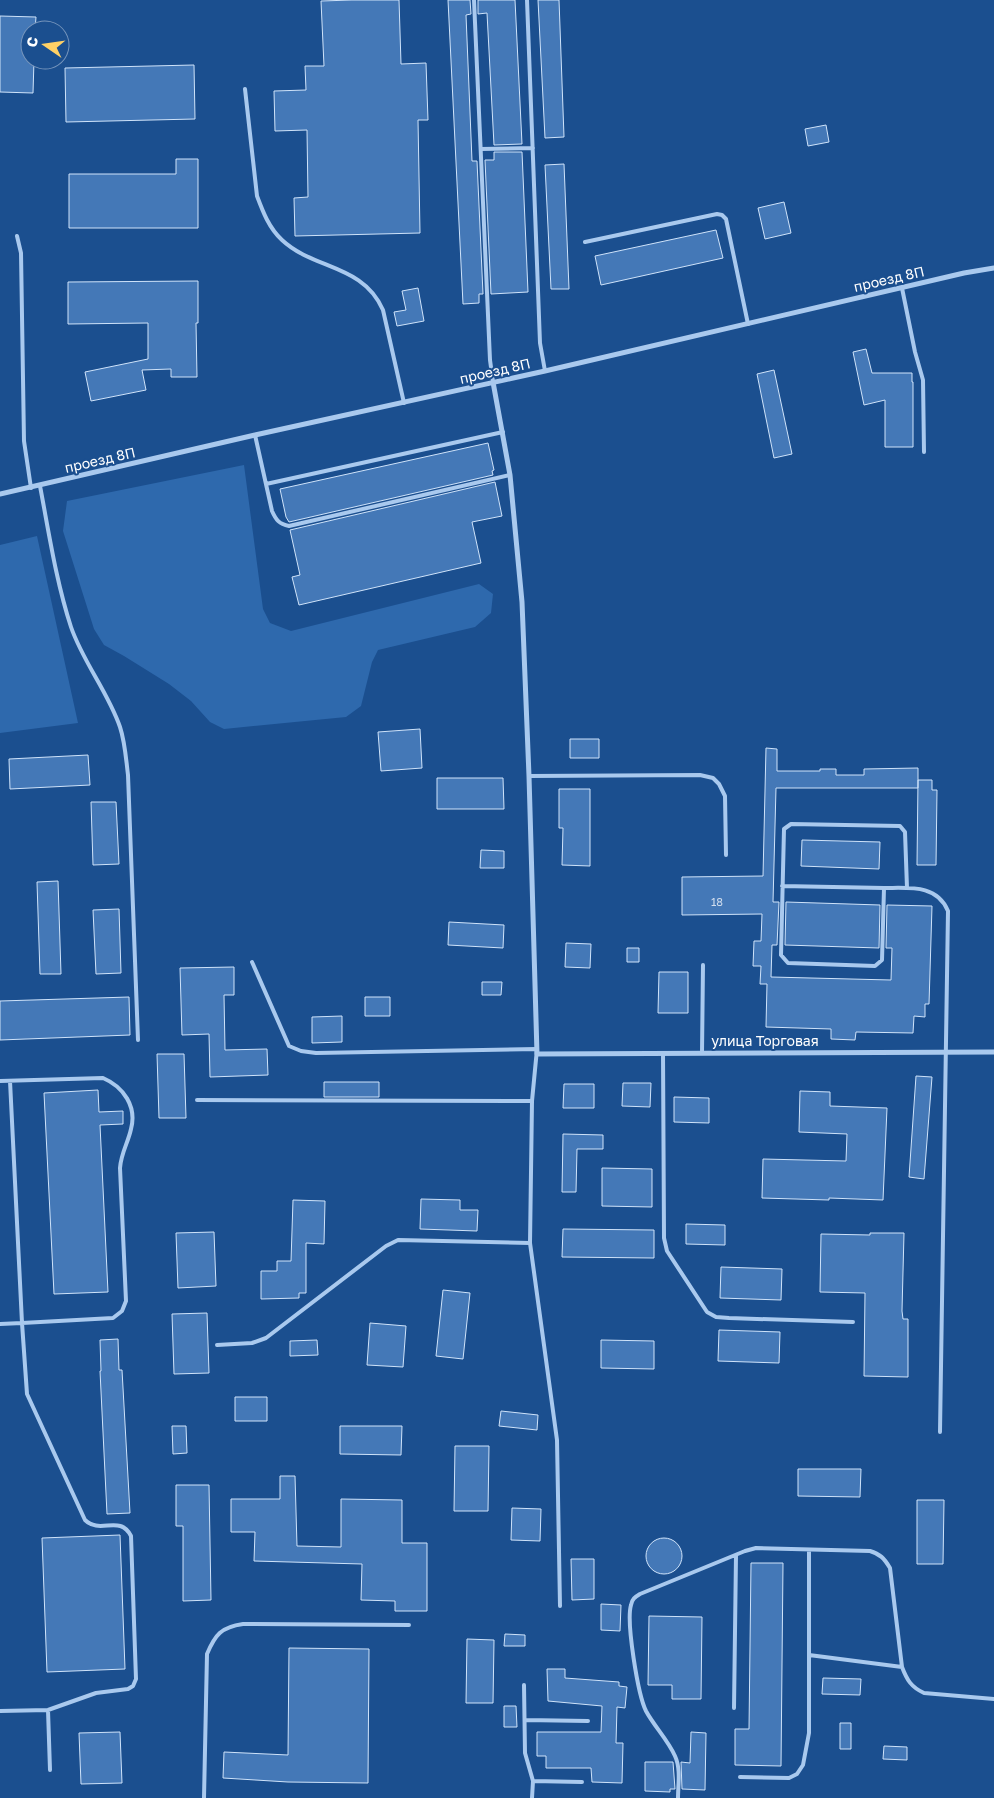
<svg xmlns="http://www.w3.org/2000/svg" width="994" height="1798" font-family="'Golos Text',sans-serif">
<rect width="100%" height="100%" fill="#1b4f8f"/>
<path fill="#2e69ad" d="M244,465L263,609L270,623L291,631L479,584L493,594L491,613L475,627L378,650L372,662L361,706L346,717L224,729L210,722L191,701L169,684L124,656L104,645L94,629L63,531L67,501Z
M37,536L78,723L0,733V545Z"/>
<path fill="#4478b7" stroke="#cfe3fa" d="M352,0H399L401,64L426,63L428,120H418L420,233L295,236L294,198L308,197L307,130L275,131L274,91L306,90L305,66H324L321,1Z
M448,0H470L471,14L466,15L472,161H477L483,294H479V303L463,304Z
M478,0H515L522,144L494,145L487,13L478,14Z
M538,0H559L564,137L545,138Z
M0,16L36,17L35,30H30V60H34L33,93L0,92Z
M194,65L195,119L66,122L65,68Z
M826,125L829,142L808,146L805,129Z
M494,152H522L528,292L491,294L485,160H494Z
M176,159H198V228H69V174H176Z
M564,164L569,289H551L545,165Z
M784,202L791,233L765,239L758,208Z
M716,230L723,258L601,285L595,256Z
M198,281V323H196L197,377H171V369L142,370L146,390L91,401L85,372L148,359V323L68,324V282Z
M418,288L424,321L397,326L394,312L406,310L402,291Z
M866,349L872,373H912V382H913V447H885V400L864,405L853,352Z
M774,370L792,454L774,458L757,374Z
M488,443L494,470L492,471L493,475L289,522L286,517L280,489Z
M495,482L502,516L472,522L481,563L299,605L292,577L300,575L290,530Z
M420,729L422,768L381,771L378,732Z
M570,739H599V758H570Z
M766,748L777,749V771H820V769H836V775H864V769L918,768V788H776L773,902H779L777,945H772L771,977L891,980L892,948H886L887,905L932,906L929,1004H925V1017L914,1016L913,1033L856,1032L855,1040L831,1039V1029L766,1027L767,984H760L761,966H753L754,941H761L762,914L682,915V877L763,876Z
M88,755L90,785L10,789L9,759Z
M437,778H503L504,809H437Z
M918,780H932V790H937L936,865H917Z
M559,789H590V866L562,865L563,828H559Z
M91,802H116L119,864L93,865Z
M802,840L880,842L879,869L801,866Z
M481,850L504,851V868H480Z
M58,881L61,974H40L37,882Z
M786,902L880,905L879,948L785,945Z
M119,909L121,973L96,974L93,910Z
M449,922L504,925L503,948L448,945Z
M566,943L591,944L590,968L565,967Z
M627,948H639V962H627Z
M234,967V995H224L225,1050L267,1049L268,1075L210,1077L209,1034L182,1035L180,968Z
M659,972H688V1013H658Z
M482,982H502L501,995H482Z
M129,997L130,1035L0,1040V1001Z
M365,997H390V1016H365Z
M342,1016V1042L312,1043V1017Z
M157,1054H184L186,1118H159Z
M916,1076L932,1077L924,1179L909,1177Z
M324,1082H379V1097H324Z
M623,1083H651L650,1107L622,1106Z
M564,1084H594V1108H563Z
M98,1090L99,1112L123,1111V1124L100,1125L108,1292L54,1294L44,1093Z
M800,1091L830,1092V1106L887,1108L883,1200L829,1198V1200L762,1198L763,1159L846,1161L847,1134L799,1132Z
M674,1097L709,1098V1123L674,1122Z
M563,1134L603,1135V1149H577L576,1192H562Z
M602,1168L652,1169V1207L602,1206Z
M421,1199L460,1200V1210H478L477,1231L420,1229Z
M293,1200L325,1201L324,1244L306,1243V1293H299V1298L261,1299V1271H277V1261H291Z
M686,1224L725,1225V1245L686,1244Z
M563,1229L654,1230V1258L562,1257Z
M214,1232L216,1286L178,1288L176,1233Z
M870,1233H904L902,1311L903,1319H908V1377L864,1376L865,1293L820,1292L821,1234L870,1235Z
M721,1267L782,1269L781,1300L720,1298Z
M443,1290L470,1293L463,1359L436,1356Z
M207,1313L209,1373L174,1374L172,1314Z
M370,1323L406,1326L403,1367L367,1365Z
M719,1330L780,1332L779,1363L718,1361Z
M118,1339L119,1370H122L130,1513L107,1514L100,1371H101L100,1340Z
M317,1340L318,1355L290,1356V1341Z
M601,1340L654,1341V1369L601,1368Z
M235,1397H267V1421H235Z
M501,1411L538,1415L537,1430L499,1426Z
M172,1426H186L187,1453L173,1454Z
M340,1426H402L401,1455L340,1454Z
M455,1446H489L488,1511H454Z
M798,1469H861L860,1497L798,1496Z
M280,1476H295L297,1546L341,1547V1499L402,1500V1543H427V1611H395V1601L361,1600L362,1564L254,1561L255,1532H231V1499H280Z
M176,1485H209L211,1600L183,1601V1526H176Z
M917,1500H944L943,1564H917Z
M512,1508L541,1509L540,1541L511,1540Z
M120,1535L125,1669L47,1672L42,1538Z
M646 1556a18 18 0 1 1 36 0a18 18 0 1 1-36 0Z
M571,1559H594V1599L572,1600Z
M751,1563H783L781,1766L735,1765V1729H749Z
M601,1604L621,1605L620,1631L601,1630Z
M649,1616L702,1617L701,1699H672V1685H648Z
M505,1634L525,1635V1646H504Z
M467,1639L494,1640L493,1703H466Z
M289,1648L369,1649L368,1783L288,1782L223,1778L224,1752L288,1755Z
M547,1669H565V1678L619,1682V1686L627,1687L625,1708L617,1707L616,1743H623L622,1783L592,1782L591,1768H546V1756H537V1732H601L602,1706L548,1701Z
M823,1678L861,1679L860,1695L822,1694Z
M504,1706H516L517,1727H504Z
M840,1723H851V1749H840Z
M120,1732L122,1783L81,1784L79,1733Z
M691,1732L706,1733L705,1790L682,1789L681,1762L690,1763Z
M884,1746L907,1747V1760L883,1759Z
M645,1762H673L675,1789H670V1792L645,1791Z"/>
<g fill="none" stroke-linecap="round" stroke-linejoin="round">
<path stroke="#a9c9ee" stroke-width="4" d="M474,0L490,360L493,382
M527,0L540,343L545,371
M245,89L257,196C263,212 269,228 282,240C314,270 363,264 383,310L404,403
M481,149L533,148
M17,236L21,253L24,441L31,488
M585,242L717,214L722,215L726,219L748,324
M902,288L915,352L923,380L924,452
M255,435L272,511C276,520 279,524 289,526L510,475
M266,484L503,432
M40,486C49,533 56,581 71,627C83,662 108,692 120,727C125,742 126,759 128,775L138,1040
M529,776L700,775L713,778L719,784L725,796L726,855
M782,886L884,888
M907,888L905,832L900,826L791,824L784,829L781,955L788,963L875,966L882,960L884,888C909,888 937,884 948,911L940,1432
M252,962L289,1046L301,1051L316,1053L537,1049L532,1101L530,1243L557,1440L560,1606
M663,1053L664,1238L667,1251L707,1312L716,1317L729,1318L853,1322
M702,1053L703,965
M0,1081L103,1078C124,1087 137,1107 131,1129C128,1143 121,1153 120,1168L126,1301L122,1311L113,1318L22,1323L10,1081
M197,1100L532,1101
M0,1324L22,1323L27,1394L85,1520C100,1535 120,1514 131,1536L136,1679L133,1686L128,1689L96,1693L48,1710L0,1711
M217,1345L252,1343L266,1338L386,1246L398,1240L530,1243
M809,1655L902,1667
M524,1685L525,1753L533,1781L532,1798
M734,1708L736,1555
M48,1710L50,1770
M525,1720L588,1721
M740,1777L789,1778L797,1774L803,1765L809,1733V1550
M533,1781L582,1782
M204,1798L207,1654C215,1635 221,1627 243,1624L409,1625
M678,1798C678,1785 681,1769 675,1756C668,1740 654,1726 646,1711C638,1695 626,1622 631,1605C632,1599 635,1597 640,1594L745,1551L756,1548L870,1551C880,1554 884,1558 890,1568L902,1667C907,1680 911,1687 924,1693L994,1699"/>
<path stroke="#a9c9ee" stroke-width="5" d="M493,382L510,475L522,602L529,776L537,1054L994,1052
M0,494L255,435L545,371L964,273L994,268"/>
</g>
<g text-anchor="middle" stroke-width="4" stroke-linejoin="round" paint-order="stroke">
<g font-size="11" fill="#d0dded">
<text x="717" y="906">18</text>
</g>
<g font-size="14" fill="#fff" stroke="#1b4f8f">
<text transform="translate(889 279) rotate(-13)" y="5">проезд 8П</text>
<text transform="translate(495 371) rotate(-13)" y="5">проезд 8П</text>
<text transform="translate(100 460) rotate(-13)" y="5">проезд 8П</text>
<text x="765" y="1046">улица Торговая</text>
</g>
</g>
<g transform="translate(45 45) rotate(283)"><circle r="24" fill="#1b4f8f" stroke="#7695bc"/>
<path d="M0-4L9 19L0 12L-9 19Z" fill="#ffd166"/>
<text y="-8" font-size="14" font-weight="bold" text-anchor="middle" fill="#ffffff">С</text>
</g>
</svg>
